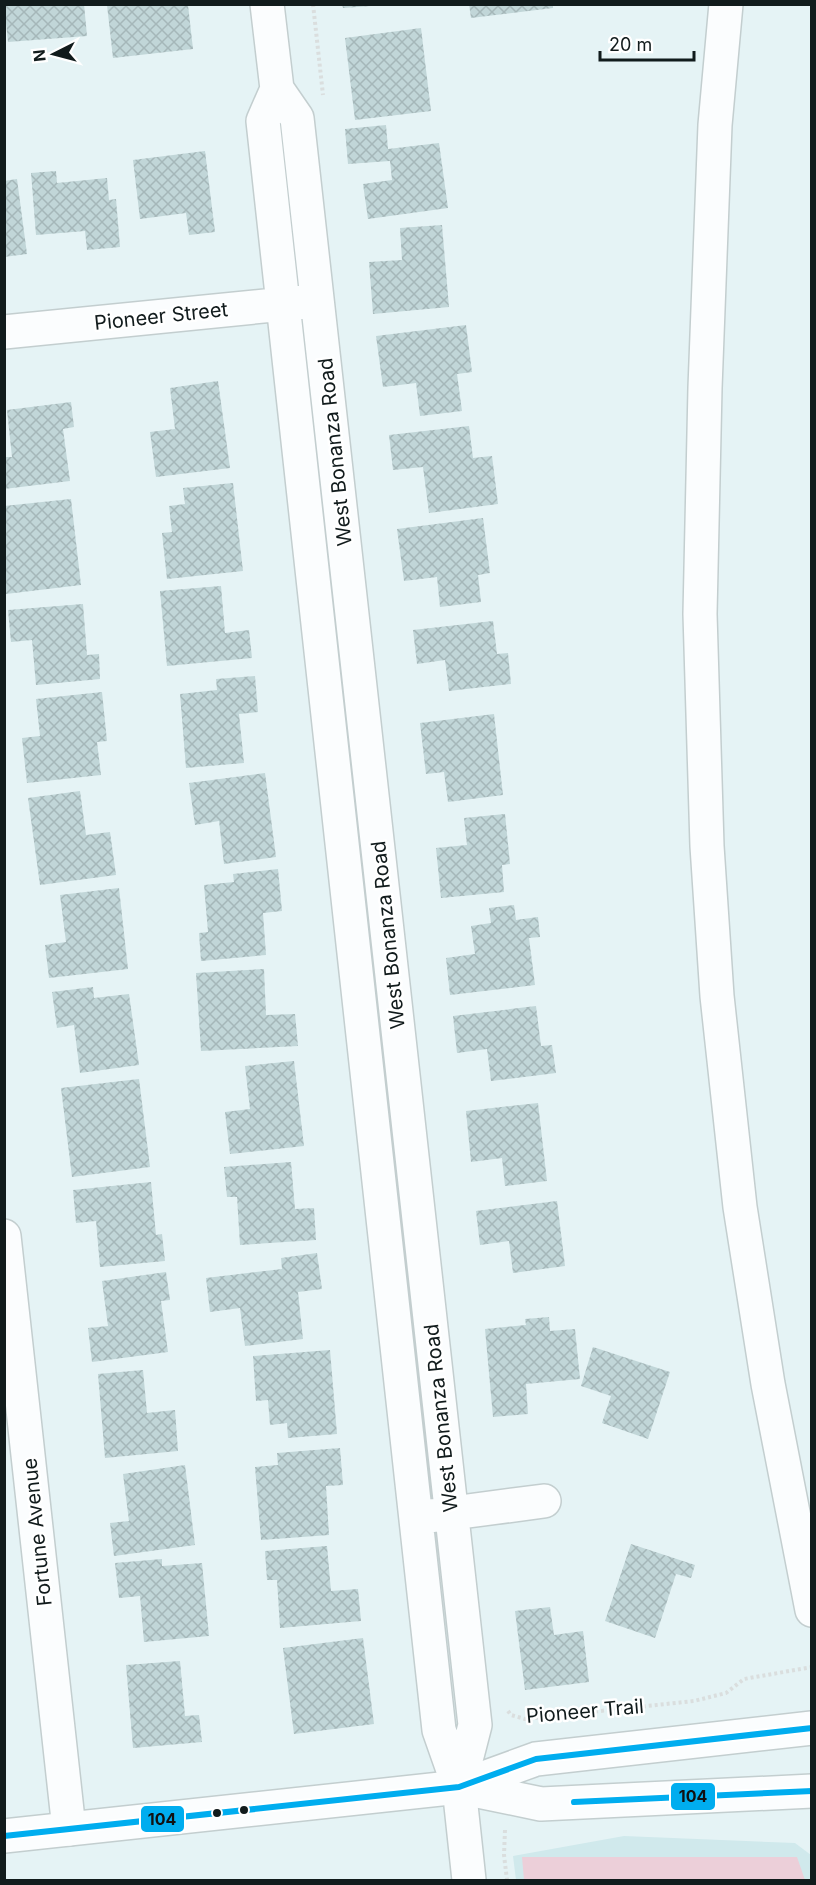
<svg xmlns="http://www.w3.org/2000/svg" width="816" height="1885" font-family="Inter,sans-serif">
<defs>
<pattern id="building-cross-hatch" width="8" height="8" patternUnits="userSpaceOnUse" patternTransform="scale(1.5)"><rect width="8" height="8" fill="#c1d6d8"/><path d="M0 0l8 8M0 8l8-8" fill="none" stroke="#a5b7b9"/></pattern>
</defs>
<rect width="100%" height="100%" fill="#e5f3f5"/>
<path fill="#d0e9ec" d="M624,1836L795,1843L811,1855V1880H516L513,1856Z"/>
<path fill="#eccfd9" d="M522,1857H797L805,1880H524Z"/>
<path fill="url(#building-cross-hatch)" d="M4,4H84L87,36L8,42Z
M342,4H371V6L343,8Z
M469,4H553V8L471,18Z
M107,5H188L193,49L113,58Z
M421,28L431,111L355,120L345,38Z
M386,125L388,149L439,143L448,208L368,219L363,184L392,180L390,161L348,164L345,129Z
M205,151L215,232L189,235L186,213L140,219L133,160Z
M56,171L57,183L107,178L109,200L116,199L120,247L87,250L85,231L36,235L31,173Z
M17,179L27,254L4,257V181Z
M442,225L449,307L373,314L369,262L402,260L400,228Z
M466,325L472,372L457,374L462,411L420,416L416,383L383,387L376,336Z
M218,381L230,468L156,477L150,432L175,429L170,388Z
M71,402L74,427L63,429L70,481L4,489V457H12L7,410Z
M469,426L473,458L492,456L498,504L429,513L423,467L393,470L389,435Z
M233,483L243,571L167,579L162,533L172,532L169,506L185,504L183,488Z
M71,499L81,585L6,594L4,506Z
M483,518L490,573L478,575L481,602L440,607L437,577L404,581L397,529Z
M221,586L225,633L249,630L252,658L167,666L160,591Z
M83,604L87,655L99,654L100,679L36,685L32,640L11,642L8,610Z
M493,621L497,654L508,653L511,684L449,691L445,660L417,664L413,630Z
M255,676L258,712L239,714L244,763L186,768L180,694L217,690L216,679Z
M102,692L107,741L97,742L101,775L27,783L22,738L40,736L36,699Z
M494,714L503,795L448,802L444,772L426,774L420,723Z
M265,773L276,857L224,864L219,821L195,825L189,783Z
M80,791L86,835L110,832L116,875L40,885L28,798Z
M505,814L510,864L502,865L504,892L441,898L436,848L467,845L464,818Z
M278,869L282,911L263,913L266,955L201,961L199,933L208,932L204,885L234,882L233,874Z
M119,888L128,969L49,978L45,945L66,942L60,895Z
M514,905L516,920L538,917L540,937L529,938L535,985L450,995L446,958L475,954L471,926L491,923L489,908Z
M264,969L266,1015L295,1014L298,1046L201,1051L196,973Z
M93,987L94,998L129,994L139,1065L80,1073L74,1025L57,1028L52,992Z
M536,1006L541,1046L552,1045L556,1073L491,1081L487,1049L457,1053L453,1016Z
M294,1061L304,1146L230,1154L225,1112L250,1109L245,1066Z
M139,1079L150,1167L72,1177L61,1088Z
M538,1103L547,1181L505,1186L502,1158L471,1162L466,1111Z
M291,1162L295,1209L314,1208L316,1240L240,1245L237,1197H227L224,1167Z
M151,1182L156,1235L162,1234L165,1261L100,1267L96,1221L76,1223L73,1190Z
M557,1201L565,1266L513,1273L509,1241L480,1245L476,1211Z
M317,1253L322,1289L298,1292L303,1339L245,1346L240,1308L210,1312L206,1278L282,1269L281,1258Z
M166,1272L170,1300L161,1301L168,1352L92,1362L88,1328L108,1326L102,1281Z
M549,1317L550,1331L575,1329L580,1379L526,1384L528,1414L493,1417L485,1329L526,1325L525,1319Z
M593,1347L670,1372L648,1439L602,1423L611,1396L581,1386Z
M330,1350L337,1434L288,1438L287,1423L270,1425L268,1400L256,1401L253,1356Z
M143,1370L147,1413L175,1410L178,1451L105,1458L98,1374Z
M340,1448L343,1485L326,1486L329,1535L261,1540L255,1467L278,1465L277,1453Z
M185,1465L195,1545L114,1556L110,1523L129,1521L123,1474Z
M631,1544L695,1565L691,1578L676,1574L655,1638L605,1621Z
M327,1546L331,1591L358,1589L361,1621L280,1628L277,1580H267L265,1551Z
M162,1559V1566L202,1563L209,1636L144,1642L140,1596L119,1598L115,1563Z
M550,1607L554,1635L583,1631L589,1682L525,1690L515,1611Z
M363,1638L374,1724L294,1734L283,1648Z
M180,1661L185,1716L199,1715L202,1742L133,1748L126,1665Z"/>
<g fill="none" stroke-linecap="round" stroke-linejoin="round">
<g stroke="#c3cecf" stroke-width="36">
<path id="minor" d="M267,4L277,89L297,118L475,1725L459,1787
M277,89L263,121L439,1730L459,1787L469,1880
M4,332L304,302
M4,1236L69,1829
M430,1516L544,1501"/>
</g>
<g stroke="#c3cecf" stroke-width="36">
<path id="major" d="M459,1787L541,1804L812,1791
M4,1836L459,1787L536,1759L812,1728"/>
</g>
<g stroke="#c3cecf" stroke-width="36">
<path id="highway" d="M726,4L715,125L705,388L700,614L707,846L717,996L740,1207L768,1384L812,1610"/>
</g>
<path stroke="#dadede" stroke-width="4" stroke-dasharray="3 3" stroke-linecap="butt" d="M313,4L323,95
M508,1711L511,1715L525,1719L694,1701L726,1693L744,1679L812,1667
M505,1830L504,1855L507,1880"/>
<use href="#minor" stroke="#fbfdfe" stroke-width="33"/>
<use href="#major" stroke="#fbfdfe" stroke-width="33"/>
<use href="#highway" stroke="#fbfdfe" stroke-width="33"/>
<g stroke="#fff" stroke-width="10">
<path id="bus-1" d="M574,1802L812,1791
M4,1836L459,1787L536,1759L812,1728"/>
</g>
<use href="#bus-1" stroke="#00adef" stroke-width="6"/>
</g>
<g fill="#111b1c" stroke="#fff" stroke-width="2">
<circle cx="244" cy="1810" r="5"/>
<circle cx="217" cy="1813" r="5"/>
</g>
<g text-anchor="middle" stroke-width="5" stroke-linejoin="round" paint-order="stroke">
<g font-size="20" fill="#111b1c" stroke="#fff">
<text transform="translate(161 316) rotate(-6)" y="7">Pioneer Street</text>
<text transform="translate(335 452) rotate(-96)" y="7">West Bonanza Road</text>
<text transform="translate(388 935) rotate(-96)" y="7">West Bonanza Road</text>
<text transform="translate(441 1418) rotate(-96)" y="7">West Bonanza Road</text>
<text transform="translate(37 1532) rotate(-96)" y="7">Fortune Avenue</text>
<text transform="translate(585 1711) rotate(-5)" y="7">Pioneer Trail</text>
</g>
</g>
<g stroke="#fff" stroke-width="2">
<rect x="670" y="1782" width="46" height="29" rx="6" fill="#00adef"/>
<rect x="140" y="1805" width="45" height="28" rx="6" fill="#00adef"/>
</g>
<g font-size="16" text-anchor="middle" font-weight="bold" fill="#111">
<text x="693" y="1802">104</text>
<text x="162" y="1825">104</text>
</g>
<rect width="816" height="1885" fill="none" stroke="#111b1c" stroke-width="12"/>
<g transform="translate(54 54) rotate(264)" stroke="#ffffff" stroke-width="4.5" paint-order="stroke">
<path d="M0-4.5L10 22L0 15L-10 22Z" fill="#111b1c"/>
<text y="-9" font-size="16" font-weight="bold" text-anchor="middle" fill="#111b1c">N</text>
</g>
<path d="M600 51v9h94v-9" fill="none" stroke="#111b1c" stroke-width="3"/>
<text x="609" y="51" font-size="18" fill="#111b1c" stroke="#ffffff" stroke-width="4.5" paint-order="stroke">20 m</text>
</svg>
